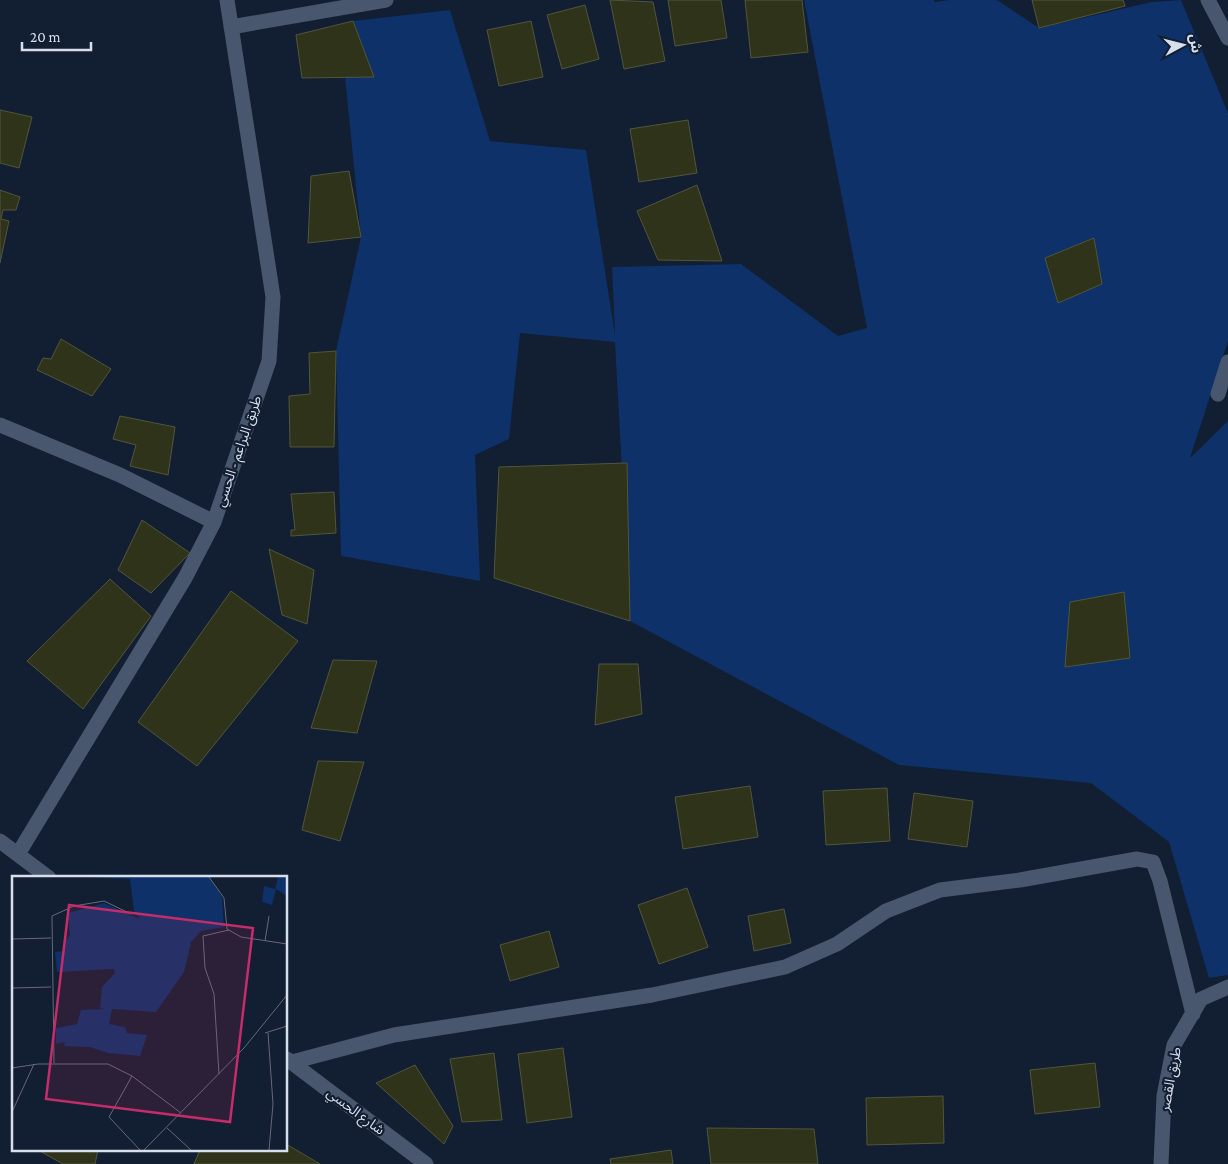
<svg xmlns="http://www.w3.org/2000/svg" width="1228" height="1164" font-family="'Crimson Pro','Noto Sans Arabic',serif">
<rect width="100%" height="100%" fill="#121e31"/>
<path fill="#0d3168" fill-rule="evenodd" d="M804,0H934L935,2L949,0H997L1039,28L1152,2L1181,0L1228,113V341L1190,458L1228,421V975L1209,978L1169,842L1091,783L899,765L630,621L615,342L520,333L509,439L475,455L480,581L341,556L336,351L361,237L345,77L373,76L353,21L450,10L490,141L586,150L615,335L612,267L741,264L838,336L867,328ZM1124,593L1130,658L1065,666L1070,602Z"/>
<path fill="#2e331a" stroke="#51563c" d="M610,0L653,2L665,61L624,69Z
M668,0H721L727,38L675,46Z
M745,0H802L808,52L751,58Z
M1032,0H1123L1125,6L1039,28Z
M585,5L599,59L562,69L547,15Z
M353,21L374,77L302,78L296,35Z
M531,21L543,77L499,86L487,30Z
M0,110L32,117L19,168L0,163Z
M688,120L697,173L639,182L630,129Z
M349,171L361,237L308,243L311,176Z
M697,185L722,261L658,260L637,211Z
M0,190L20,197L16,210H3L1,219L9,221L0,263Z
M1094,238L1102,284L1058,303L1045,258Z
M61,339L111,369L92,396L37,370L43,358L51,359Z
M336,351L334,447H290L289,396L310,394L309,353Z
M120,416L175,427L168,475L130,466L136,445L113,439Z
M627,463L630,621L494,578L499,467Z
M334,492L336,533L291,536V530H295L291,494Z
M142,520L190,553L151,593L118,570Z
M269,549L314,570L307,624L282,615Z
M110,579L151,616L83,709L27,661Z
M231,591L298,641L197,766L138,722Z
M1124,592L1130,658L1065,667L1070,602Z
M333,660L377,661L357,733L311,728Z
M599,664H638L642,714L595,725Z
M318,761L364,762L340,841L302,830Z
M750,786L758,837L683,849L675,797Z
M887,788L890,841L826,845L823,791Z
M914,793L973,801L967,847L908,839Z
M687,888L708,947L659,964L638,905Z
M784,909L791,943L754,951L748,916Z
M549,931L559,967L510,981L500,945Z
M563,1048L572,1117L527,1123L518,1054Z
M494,1053L502,1120L462,1122L450,1059Z
M1095,1063L1100,1107L1035,1114L1030,1070Z
M415,1065L453,1126L444,1144L376,1083Z
M943,1096L944,1143L867,1145L866,1098Z
M707,1128L814,1129L818,1164H711Z
M286,1144L320,1164H194L200,1150H286Z
M38,1150H98L95,1164H63Z
M671,1150L673,1164H611L610,1159Z"/>
<g fill="none" stroke-linecap="round" stroke-linejoin="round">
<path stroke="#48576d" stroke-width="15" d="M1208,0L1228,38
M231,27L386,0
M1218,394L1228,362
M0,425L120,475L214,522
M0,841L49,878
M18,854L185,578L214,522L269,361L273,297L227,0
M287,1059L426,1164
M292,1062L394,1035L652,995L785,967L837,944L886,911L940,890L1020,880L1137,859L1153,862L1160,881L1193,1014
M1161,1164L1164,1096L1174,1045L1201,999L1228,987"/>
</g>
<g text-anchor="middle" stroke-width="4.5" stroke-linejoin="round" paint-order="stroke">
<g font-size="14" fill="#d7dfed" stroke="#121e31">
<text transform="translate(238 451) rotate(-71)" y="5">طريق البراعم - الحسي</text>
<text transform="translate(1170 1079) rotate(-79)" y="5">طريق القصر</text>
<text transform="translate(356 1111) rotate(37)" y="5">شارع الحسي</text>
</g>
</g>
<g transform="translate(12 876)">
<rect width="275" height="275" fill="#121e31"/>
<path d="M76,1H197L210,21L212,51L189,55L179,66L172,96L144,136L100,133L97,148L113,151L115,157L135,159L128,180L96,177L78,171L52,170L53,166L44,168V152L65,148L69,134L93,133L88,132L90,111L103,97L102,93L45,96L43,76L52,75V67L58,59L56,37L92,27L128,43L122,35L118,3ZM266,1H275V20L264,13L260,29L250,26L252,10L263,13Z" fill="#0d3168"/>
<path fill="none" stroke="#616b7c" stroke-width="1" d="M197,1L212,22L215,53L229,61L275,68M0,63L39,62M253,65L257,40M0,112L39,111M253,157L275,150M256,157L261,228L257,274M42,187L40,40L62,30L92,25L119,38M0,192L26,188H96L120,200L169,237M207,198L202,118L193,92L191,60L217,54M120,200L97,241L128,274M0,236L22,188M155,252L179,274M132,274L232,172L275,119"/>
<path fill="#c42c6a" fill-opacity="0.15" stroke="#c42c6a" stroke-width="2.5" d="M57,29L241,52L218,246L34,223Z"/>
<rect width="275" height="275" fill="none" stroke="#d7dfed" stroke-width="2.5"/>
</g>
<g transform="translate(1183 45) rotate(83)" stroke="#121e31" stroke-width="4" paint-order="stroke">
<path d="M0-4L9 19L0 12L-9 19Z" fill="#d7dfed"/>
<text y="-8" font-size="14" font-weight="bold" text-anchor="middle" fill="#d7dfed">ش</text>
</g>
<path d="M22 42v8h69v-8" fill="none" stroke="#d7dfed" stroke-width="2.5"/>
<text x="30" y="42" font-size="15" fill="#d7dfed" stroke="#121e31" stroke-width="4" paint-order="stroke">20 m</text>
</svg>
